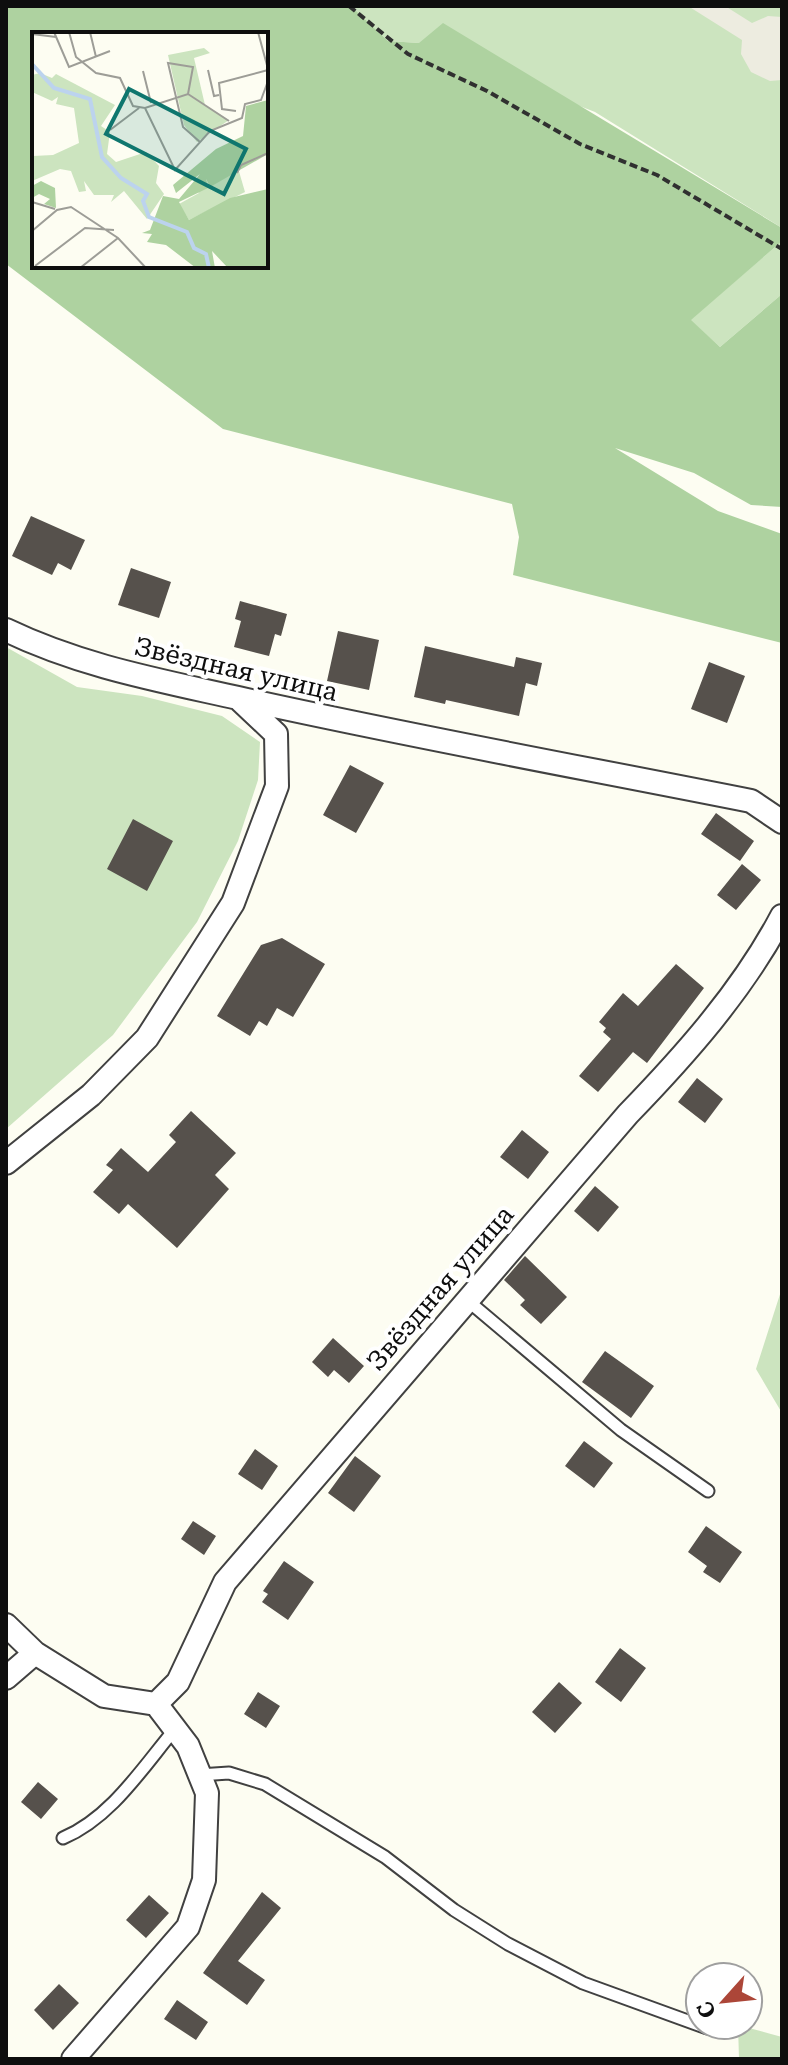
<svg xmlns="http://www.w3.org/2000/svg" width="788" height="2065" font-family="'Roboto Serif',serif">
<rect width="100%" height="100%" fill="#fdfdf2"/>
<path fill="#cce4bf" d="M351,6H782V228L595,112L419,43L388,41Z
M782,241V294L720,347L690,320Z
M6,647L77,687L142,696L222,716L260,742L258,780L238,841L197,922L113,1035L6,1129Z
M782,1288V1413L756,1369Z
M738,2025L782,2037V2059H739Z"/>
<path fill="#aed2a0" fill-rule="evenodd" d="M6,6H351L388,41L419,43L443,23L782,228V241L691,320L720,347L782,294V507L751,505L694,473L615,448L718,511L782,534V643L513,575L519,537L512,504L223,429L6,264ZM34,34H266V266H34Z"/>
<path fill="#edece0" d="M688,6H725L752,23L768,16L782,17V80L770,81L751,72L741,54L742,40Z"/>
<path fill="#56514c" d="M31,516L85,540L71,570L58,563L52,575L12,556Z
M131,568L171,582L159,618L118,605Z
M240,601L287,614L281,636L275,634L269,656L234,647L241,621L235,619Z
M338,631L379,640L369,690L327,681Z
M425,646L514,667L516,657L542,663L537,686L526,683L519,716L446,700L445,704L414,697Z
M709,662L745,676L727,723L691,709Z
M350,765L384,783L356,833L323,815Z
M716,813L754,841L740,861L701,834Z
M133,819L173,841L147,891L107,869Z
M742,864L761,880L736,910L717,895Z
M282,938L325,964L293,1017L277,1008L267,1026L259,1021L250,1036L217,1016L261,945Z
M676,964L704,988L647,1063L633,1052L598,1092L579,1076L611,1039L603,1032L606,1028L599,1022L623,993L638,1006Z
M697,1078L723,1099L705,1123L678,1102Z
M191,1111L236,1153L215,1175L229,1189L177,1248L128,1204L119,1214L93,1192L113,1170L106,1165L121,1148L148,1172L176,1142L169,1135Z
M522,1130L549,1152L528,1179L500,1157Z
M595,1186L619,1207L598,1232L574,1211Z
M525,1256L567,1297L541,1324L520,1305L525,1300L504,1280Z
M333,1338L364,1366L349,1383L334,1370L328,1377L312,1362Z
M605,1351L654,1386L631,1418L582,1382Z
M584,1441L613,1463L594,1488L565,1466Z
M255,1449L278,1466L262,1490L238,1474Z
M355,1456L381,1476L354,1512L328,1493Z
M193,1521L216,1536L204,1555L181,1539Z
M706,1526L742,1552L720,1583L703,1572L707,1566L688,1552Z
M284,1561L314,1582L288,1620L262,1602L268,1594L263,1591Z
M620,1648L646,1668L621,1702L595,1682Z
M559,1682L582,1703L555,1733L532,1712Z
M258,1692L280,1706L266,1728L244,1714Z
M38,1782L58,1799L41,1819L21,1802Z
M262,1892L281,1908L238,1961L265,1980L247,2005L203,1973Z
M149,1895L169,1913L146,1938L126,1920Z
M59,1984L79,2003L53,2030L34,2010Z
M177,2000L208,2022L196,2040L164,2019Z"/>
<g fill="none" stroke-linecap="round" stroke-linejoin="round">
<g stroke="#414141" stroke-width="15">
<path id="lane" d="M467,1300L621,1430L708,1491
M199,1775L229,1773L265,1784L385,1857L454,1910L508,1944L583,1983L707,2028
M63,1838C111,1818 143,1767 175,1729"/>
</g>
<g stroke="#414141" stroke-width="26">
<path id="street" d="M6,630C81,666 158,680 238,698C408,736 580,767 751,801L782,822
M6,1163L91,1095L147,1038L233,903L277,786L276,734L240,700
M6,1625L35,1653L104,1696L156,1704L188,1746L207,1793L204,1880L188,1927L73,2059
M6,1678L35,1653
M156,1704L178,1682L225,1582L628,1114C686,1054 743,990 782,916"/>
</g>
<path stroke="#303030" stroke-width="4" stroke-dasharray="8 4" stroke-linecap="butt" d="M349,6L408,54L487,91L580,144L657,175L782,249"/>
<use href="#lane" stroke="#fff" stroke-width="11"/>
<use href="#street" stroke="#fff" stroke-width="22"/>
</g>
<g text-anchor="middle" stroke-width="8" stroke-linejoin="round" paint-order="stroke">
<g font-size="26" fill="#0e0e0e" stroke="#fff">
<text transform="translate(236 669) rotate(13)" y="9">Звёздная улица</text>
<text transform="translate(440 1288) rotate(-49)" y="9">Звёздная улица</text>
</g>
</g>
<g transform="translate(32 32)">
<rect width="236" height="236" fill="#fdfdf2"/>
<path d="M172,16L178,21L162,26L173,73L197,88L165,110L152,93L136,23ZM8,41L20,46L24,42L83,73L69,94L78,100L75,122L84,130L114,120L127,134L124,151L132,162L115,187L92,159L79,170L82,163H62L52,149L54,159L47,160L39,139L28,137L0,149L1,124L21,123L47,111L42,76L24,72L26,65L20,69L0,60V43ZM206,136L213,160L157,188L147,172L167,161L163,157L174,148L178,154Z" fill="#cce4bf"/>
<path d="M236,68V122L178,155L174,147L176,156L147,170L157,188L198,166L236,157V236H196L180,219L183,236H164L134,213L115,210L120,202L110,201L118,198L131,164L147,167L168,142L144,161L141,153L184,117L211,104L214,74ZM9,149L23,156L24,176L12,172L18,167L7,162L0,166V154Z" fill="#aed2a0"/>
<path fill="none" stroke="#bcd3ee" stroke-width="4" d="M0,32L22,56L58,67L70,125L89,146L115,162L111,169L117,185L155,200L162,216L174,222L177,236"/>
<path fill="none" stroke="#9d9d97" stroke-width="2" d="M22,0L37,35L78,19M37,0L44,25L64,41L88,46L101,74L113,76L156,62L197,89M58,0L64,25M226,0L236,37M0,2L24,5M176,38L182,64L187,63M111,39L119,71M156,62L161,35L136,31L151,95L168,110M113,76L143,138L178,99L210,86L213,72L229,68L236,49M204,79L190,77L187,51L236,38M78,98L107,76M205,141L209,133L236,121M0,170L23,177M0,199L25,178L39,175L86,206L114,236M3,234L53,196L82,198M48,236L86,206"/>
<path fill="#0f766e" fill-opacity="0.15" stroke="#0f766e" stroke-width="4" d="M97,57L214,117L192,162L74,102Z"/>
<rect width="236" height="236" fill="none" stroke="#0e0e0e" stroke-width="4"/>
</g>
<rect width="788" height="2065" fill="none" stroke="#0e0e0e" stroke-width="16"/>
<g transform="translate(724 2001) rotate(243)"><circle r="38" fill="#ffffff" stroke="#9f9f9f" stroke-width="2"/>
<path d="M0-6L14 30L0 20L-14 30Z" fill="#ac4638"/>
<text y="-12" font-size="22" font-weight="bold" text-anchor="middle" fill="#0e0e0e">С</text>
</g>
</svg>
